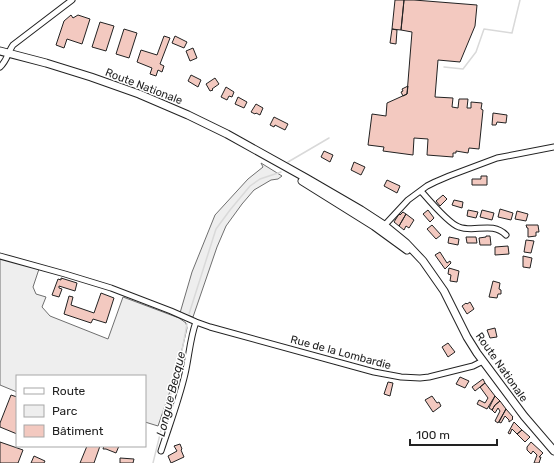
<svg xmlns="http://www.w3.org/2000/svg" width="554" height="463" font-family="Rubik,sans-serif">
<rect width="100%" height="100%" fill="#fff"/>
<path fill="#eee" stroke="#6f6f6f" d="M261,163L282,176L278,179L271,180L254,190L242,204L226,226L217,247L193,317L180,313L192,272L215,215L248,179L263,167Z
M0,258L39,269L33,287L36,294L46,297L42,307L50,316L108,339L123,297L179,318L186,323L187,328L177,371L158,426L145,422V376H17V392L0,385Z"/>
<g fill="none" stroke-linecap="round" stroke-linejoin="round">
<path stroke="#d9d9d9" stroke-width="1.5" d="M444,67L463,69L476,52L484,29L512,33L520,0
M288,162L329,138
M189,314L216,229L230,210L250,186L260,179L281,172
M153,463L166,410L168,408V405L175,379L177,377L187,324"/>
</g>
<path fill="#f3c9c0" stroke="#222" d="M395,0H404L401,30L392,29Z
M404,0H414L477,5L475,26L460,62L438,60L435,97L453,98L452,107L458,108L459,99H468L467,108H471V102L482,103L481,109L483,110L479,149L469,148L468,153L456,151V153H453V157L427,155L428,139L414,138L413,155L383,151L384,147L368,145L372,114L386,116L387,103L407,94L412,32L401,30Z
M71,15L73,18L78,15L90,19L82,44L67,39L64,48L56,45L64,21Z
M100,22L114,26L106,51L92,47Z
M124,29L137,33L129,58L116,54Z
M392,29L397,30L396,44L390,43Z
M164,36L170,38L160,64L164,66L162,72L158,70L156,76L150,74L152,68L137,62L141,50L157,55Z
M175,36L187,42L184,48L172,43Z
M193,48L197,58L190,61L186,51Z
M191,75L201,80L198,87L188,81Z
M215,78L219,84L212,89L213,90L210,91L206,84Z
M408,86L407,94L403,96L401,92L403,91L402,89Z
M226,87L234,92L232,97L229,96L227,100L221,97Z
M238,97L247,102L244,108L235,104Z
M256,104L263,108L260,115L256,113L255,114L251,112Z
M493,113L507,115L506,123L497,122L496,125H492Z
M274,117L288,124L285,130L275,125L274,127L270,125Z
M324,151L333,155L330,162L321,157Z
M354,162L365,167L361,175L351,170Z
M481,176H487V185H472V179H481Z
M387,180L400,186L397,193L384,186Z
M443,195L447,199L440,206L436,201Z
M454,200L463,202L462,208L452,205Z
M500,209L513,213L511,220L498,217Z
M428,210L434,218L430,222L423,214Z
M468,210L478,212L476,218L467,216Z
M482,210L494,213L492,220L480,217Z
M517,211L528,214L526,221L515,219Z
M403,212L406,214L399,226L394,222L399,214L400,215Z
M406,214L414,220L409,228L406,226L404,230L399,226Z
M432,225L441,235L436,239L427,229Z
M526,225H538L539,232H536V236L528,237V228H527Z
M486,236H490L491,245H480L479,238L486,237Z
M449,237L459,239L458,245L448,243Z
M466,237H476L477,243H467Z
M526,240L534,241L531,253L524,252Z
M508,246L509,254L495,255V247Z
M440,252L447,263L450,261L451,263L445,269L435,255Z
M523,256L532,258L530,268L523,267Z
M449,268L459,271L457,282L450,281L451,275L448,274Z
M61,278L77,283L75,291L59,286V288L62,289L59,297L52,295L58,279L61,280Z
M493,281L500,283L499,289L501,290V294H498L497,298L489,297Z
M101,293L114,298L106,323L93,319L91,323L64,314L69,296L73,297L71,305L94,313Z
M470,302L474,309L467,314L462,306L466,303L467,304Z
M495,328L497,337L490,338L487,330Z
M448,343L455,352L448,357L442,347Z
M460,377L469,381L465,388L456,384Z
M483,379L485,383L475,391L472,387Z
M388,382L393,383L390,396L384,394Z
M485,383L495,396L487,409L477,404L479,400L485,403L488,398L480,387Z
M11,395L17,397V434L0,427V423Z
M432,396L437,403L439,402L441,406L433,412L425,400Z
M495,396L500,401L495,405L492,410L489,408Z
M500,401L506,409L498,423L495,421L500,411L498,408L495,413L492,410L495,405Z
M506,409L513,417L512,418L513,419L509,422V420L505,416L501,423L499,422Z
M514,422L522,430L517,434L512,429L510,434L508,433Z
M522,430L530,437L525,442L517,434Z
M0,442L23,450L18,463H0Z
M531,442L543,453L539,457H541L539,463H534L537,455L533,451L531,454L527,450V447Z
M180,444L182,449L181,450L184,457L171,463L168,456L177,451L174,446Z
M87,446H100L94,463H80Z
M104,446H119L116,453L106,449H103Z
M34,456L45,461L44,463H31Z
M120,458L134,459L133,463H120Z"/>
<g fill="none" stroke-linecap="round" stroke-linejoin="round">
<g stroke="#222" stroke-width="7">
<path id="minor" d="M0,67C7,61 8,52 13,45L72,0
M421,191C428,199 449,224 459,227C475,233 492,221 506,235
M382,228L408,200L427,186L435,182L449,176L497,158L554,147
M0,256L65,274L111,288L171,311L196,322L210,327L374,372L401,377L420,378L429,377L473,366L483,361
M161,451C169,426 179,400 185,374C189,357 190,338 196,322"/>
</g>
<g stroke="#222" stroke-width="9">
<path id="tertiary" d="M0,51L46,63L91,77L139,94L188,115L227,134L306,178L361,210L384,225L406,243L423,261L444,291L467,337L477,353L524,416L554,451
M302,181L374,226L407,250"/>
</g>
<use href="#minor" stroke="#fff" stroke-width="5"/>
<use href="#tertiary" stroke="#fff" stroke-width="7"/>
</g>
<g text-anchor="middle" stroke-width="3" stroke-linejoin="round" paint-order="stroke">
<g font-size="11" fill="#222" stroke="#fff">
<text transform="translate(144 86) rotate(21)" y="4">Route Nationale</text>
<text transform="translate(341 352) rotate(15)" y="4">Rue de la Lombardie</text>
<text transform="translate(502 367) rotate(55)" y="4">Route Nationale</text>
</g>
<g font-size="12" font-style="italic" fill="#222" stroke="#fff">
<text transform="translate(171 394) rotate(-76)" y="4">Longue Becque</text>
</g>
</g>
<rect x="16" y="375" width="130" height="72" fill="#ffffff" stroke="#a7a7a7"/>
<rect x="24" y="388" width="20" height="6" fill="#ffffff" stroke="#a7a7a7"/>
<text x="52" y="395" font-size="12" fill="#222222">Route</text>
<rect x="24" y="405" width="20" height="12" fill="#eeeeee" stroke="#a7a7a7"/>
<text x="52" y="415" font-size="12" fill="#222222">Parc</text>
<rect x="24" y="425" width="20" height="12" fill="#f3c9c0" stroke="#a7a7a7"/>
<text x="52" y="435" font-size="12" fill="#222222">Bâtiment</text>
<path d="M410 439v6h87v-6" fill="none" stroke="#222222" stroke-width="2"/>
<text x="416" y="439" font-size="12" fill="#222222" stroke="#ffffff" stroke-width="3" paint-order="stroke">100 m</text>
</svg>
